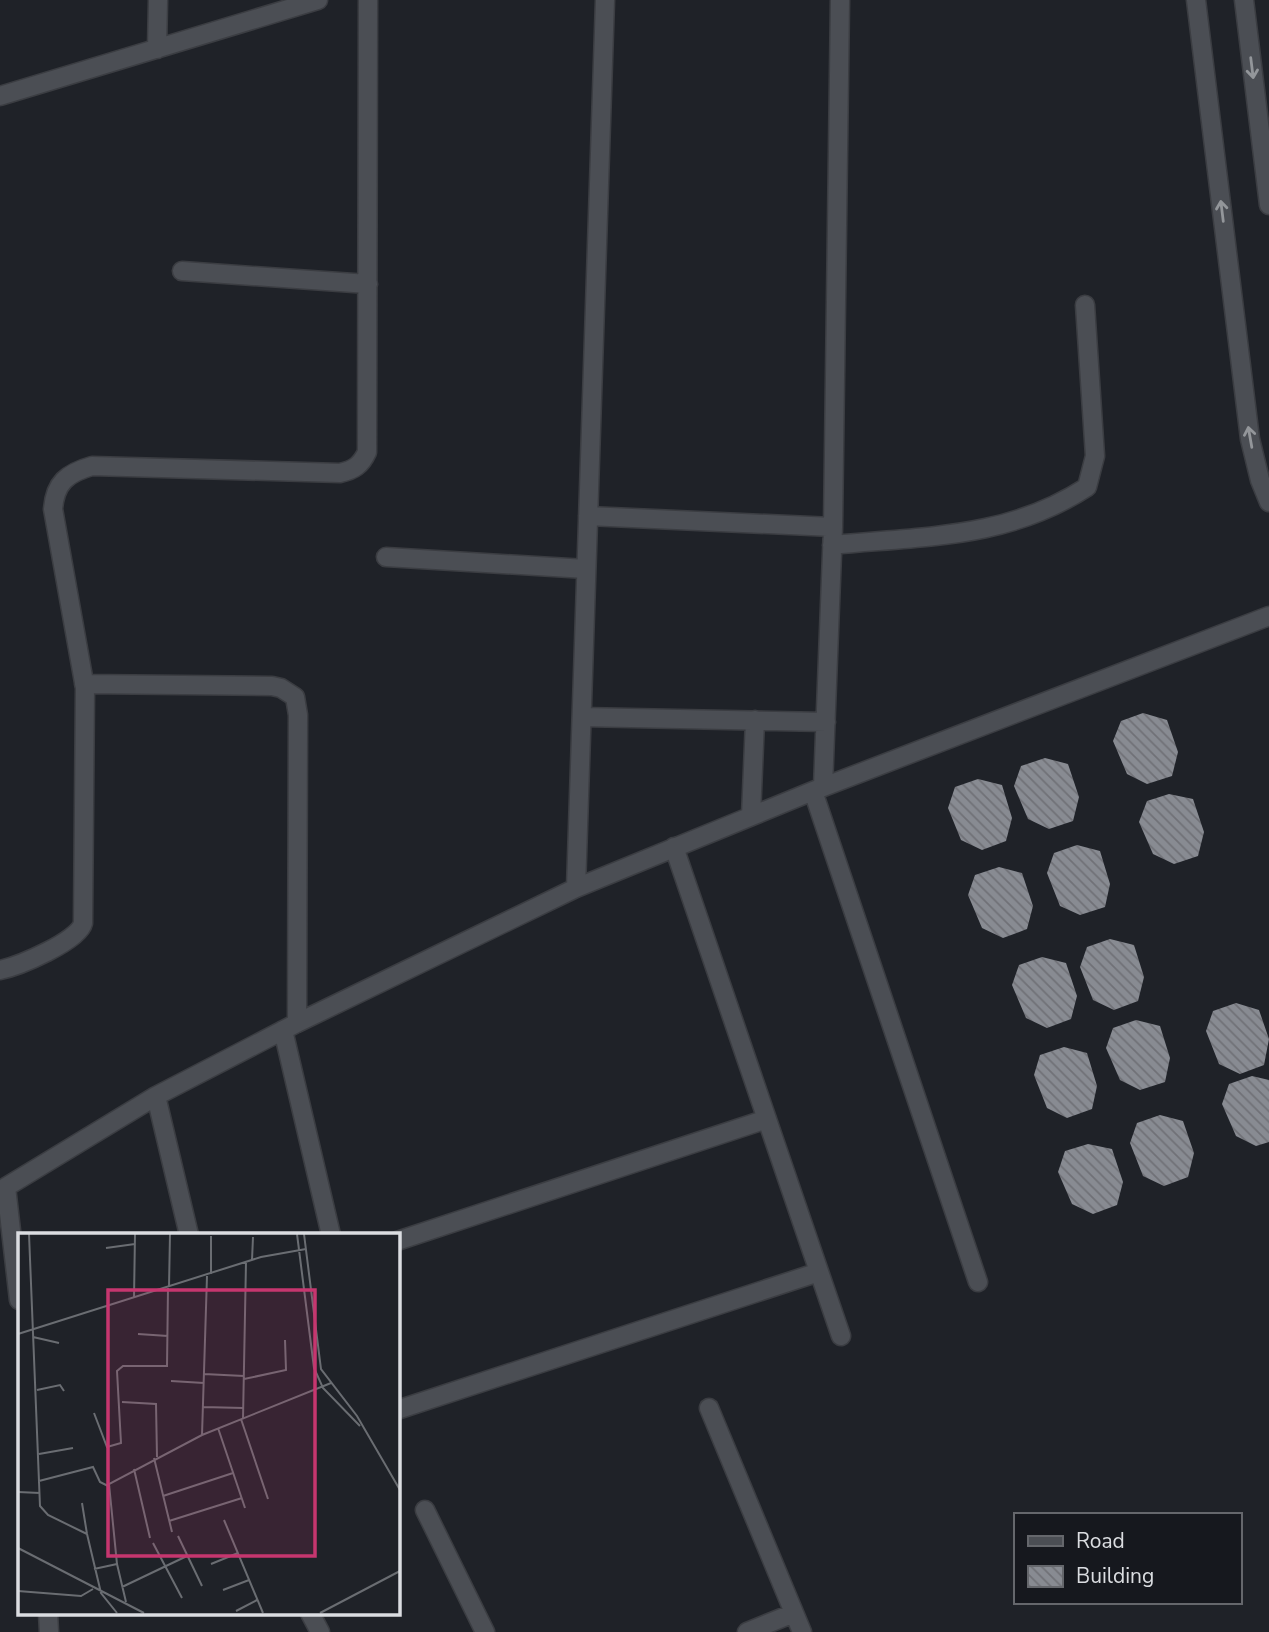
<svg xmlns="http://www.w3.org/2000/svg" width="1269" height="1632" font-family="'Nunito Sans',sans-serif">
<defs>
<pattern id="building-back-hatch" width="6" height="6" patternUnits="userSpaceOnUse" patternTransform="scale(1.75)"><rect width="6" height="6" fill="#888b92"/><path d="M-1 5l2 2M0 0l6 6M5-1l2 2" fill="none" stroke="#707177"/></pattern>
</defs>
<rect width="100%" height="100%" fill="#1f2228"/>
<path fill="url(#building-back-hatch)" d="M1143,713L1167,720L1178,752L1172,776L1147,784L1127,774L1113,741L1121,721Z
M1045,758L1068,764L1079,797L1073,821L1049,829L1028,819L1014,786L1021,766Z
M978,779L1002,785L1012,818L1006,841L982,850L961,840L948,808L955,787Z
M1169,794L1193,799L1204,832L1198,856L1174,864L1153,854L1139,822L1147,801Z
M1077,845L1100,851L1110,884L1105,907L1080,915L1060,906L1047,873L1054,853Z
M999,867L1022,873L1033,906L1027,929L1003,938L982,928L968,895L975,875Z
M1110,939L1134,945L1144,977L1138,1001L1114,1010L1093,1000L1080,967L1087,947Z
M1042,957L1066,963L1077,996L1071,1019L1047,1028L1026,1018L1012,985L1019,965Z
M1236,1003L1259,1010L1269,1039L1264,1065L1240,1074L1219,1064L1206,1031L1213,1011Z
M1136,1020L1160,1026L1170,1058L1165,1082L1140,1090L1120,1080L1106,1048L1113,1028Z
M1064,1047L1087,1053L1097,1086L1092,1109L1067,1118L1047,1108L1034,1075L1040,1055Z
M1252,1076L1269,1080V1142L1256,1146L1236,1136L1222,1104L1229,1084Z
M1160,1115L1183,1121L1194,1153L1188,1177L1164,1186L1143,1176L1130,1143L1137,1123Z
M1088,1144L1112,1149L1123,1182L1117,1205L1093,1214L1072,1204L1058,1172L1065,1151Z"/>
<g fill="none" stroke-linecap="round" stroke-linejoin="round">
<g stroke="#3b3d42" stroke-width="21">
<path id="minor" d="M157,49L158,0
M0,96L318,0
M182,271L368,284
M588,516L833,527
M832,545C924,536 1007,539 1087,487L1095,456L1085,305
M386,557L586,569
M84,684L272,686L281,688L295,697L298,715L297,1023
M582,717L826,722
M823,787L833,527L840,0
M813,791L978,1282
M751,816L755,720
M674,847L841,1336
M576,888L605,0
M0,970C19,966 79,941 83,923L85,688L53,509C55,483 67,473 92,466L340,473C354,470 361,465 367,452L368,0
M283,1030L331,1235
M156,1096L189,1235
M397,1241L767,1119
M19,1300L6,1187L156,1096L297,1023L576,888L813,791L1269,616
M709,1408L802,1632
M397,1410L819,1272
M425,1510L485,1632
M48,1613L49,1632
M310,1613L320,1632
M747,1632L794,1613"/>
</g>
<g stroke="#3b3d42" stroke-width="21">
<path id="tertiary" d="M1196,0L1250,439L1260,480L1269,502
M1244,0L1269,205"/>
</g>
<use href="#minor" stroke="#4b4e54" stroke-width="18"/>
<use href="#tertiary" stroke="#4b4e54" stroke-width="18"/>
</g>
<defs><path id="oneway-shaft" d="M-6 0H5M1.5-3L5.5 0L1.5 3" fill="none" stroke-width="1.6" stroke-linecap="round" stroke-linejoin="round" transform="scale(1.75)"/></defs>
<g stroke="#93969a">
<use href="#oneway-shaft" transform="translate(1252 68) rotate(83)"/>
<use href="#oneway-shaft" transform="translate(1222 211) rotate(-97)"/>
<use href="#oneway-shaft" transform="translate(1250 437) rotate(-100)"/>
</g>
<g transform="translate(18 1233)">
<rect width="382" height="382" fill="#1f2228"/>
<path fill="none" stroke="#6a6d72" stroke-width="2" d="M11,1L22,273L30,282L69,301L83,360L99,380M279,1L296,135L305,155L342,193M286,1L303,136L339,183L382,257M88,15L117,11M234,27L235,4M193,41V3M151,54L152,1M116,65L117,1M0,101L243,24L288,16M120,101L150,103M15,104L41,110M186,141L226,143M226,146L268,137L267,107M153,148L186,150M19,157L42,152L46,158M104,169L138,171L139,224M185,174L225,175M76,180L89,214L103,210L99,138L105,133H149L150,55M223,186L250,266M225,186L228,29M200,195L227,275M184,202L189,43M21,221L55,215M136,225L154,299M116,236L132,305M21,248L75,234L82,249L92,254M0,259L22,260M145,263L215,240M64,270L69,301M206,287L245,380M151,288L224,265M160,303L184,353M135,310L164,365M0,315L126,380M193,331L220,320M76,336L99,331M104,354L169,323M205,357L231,347M0,358L63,363L75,356M108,369L99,331L91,251L184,202L313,150M218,378L239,367M302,380L382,338"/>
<path fill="#c6366f" fill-opacity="0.15" stroke="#c6366f" stroke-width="3.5" d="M90,57H297V323H90Z"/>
<rect width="382" height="382" fill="none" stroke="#dbdde1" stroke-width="3.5"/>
</g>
<rect x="1014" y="1513" width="228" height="91" fill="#16181e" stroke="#65676c" stroke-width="2"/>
<rect x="1028" y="1536" width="35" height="10" fill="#4b4e54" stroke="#65676c" stroke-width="2"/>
<text x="1076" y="1548" font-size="21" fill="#dbdde1">Road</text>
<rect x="1028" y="1566" width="35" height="21" fill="url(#building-back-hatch)" stroke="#65676c" stroke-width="2"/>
<text x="1076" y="1583" font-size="21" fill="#dbdde1">Building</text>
</svg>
